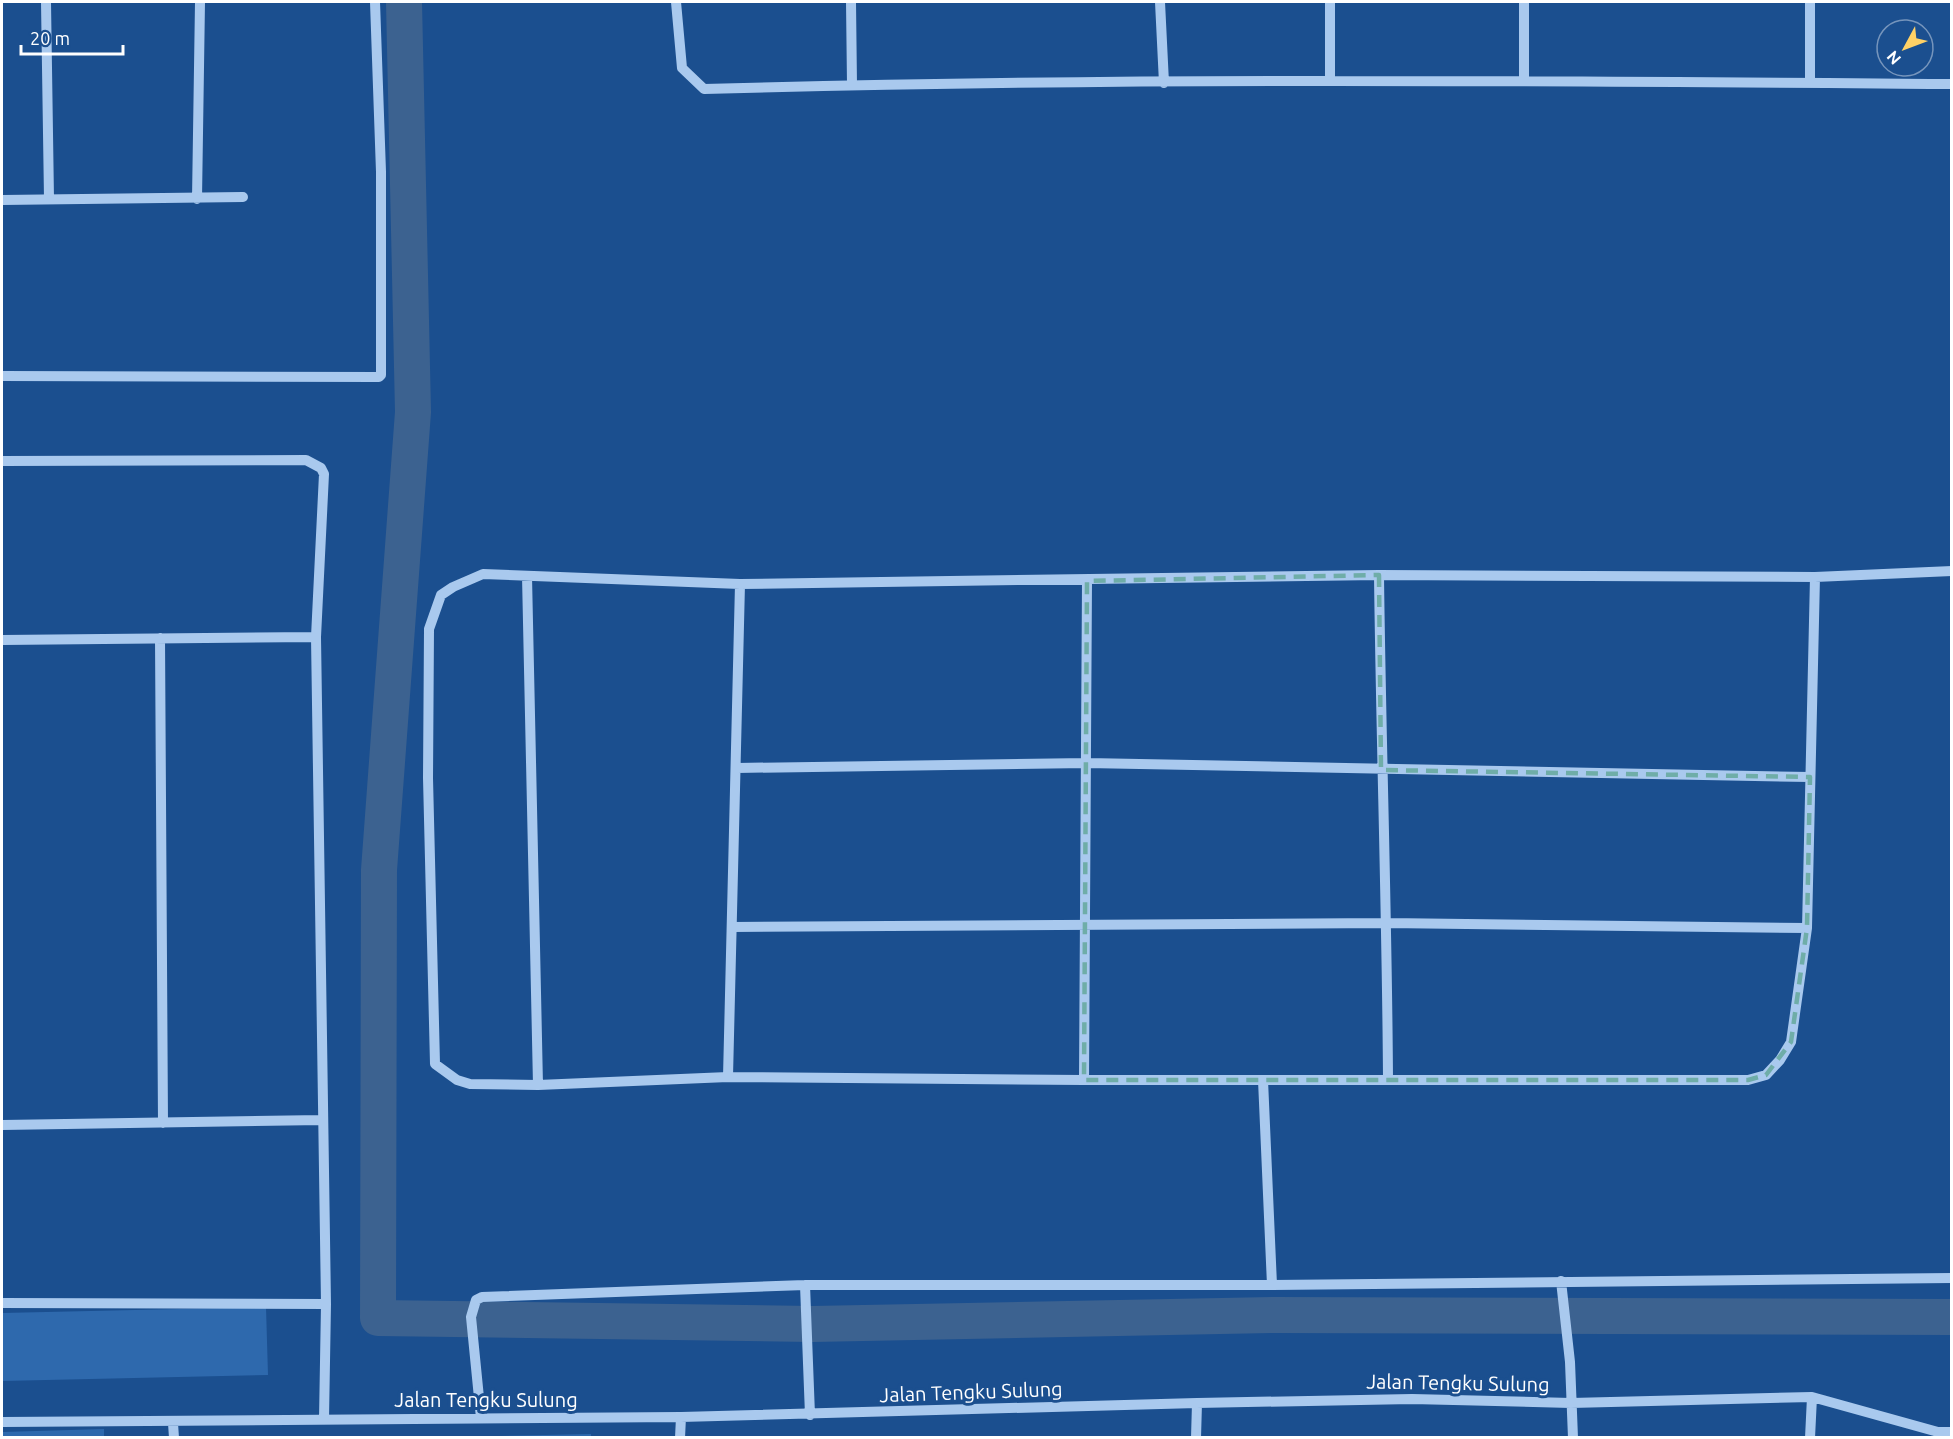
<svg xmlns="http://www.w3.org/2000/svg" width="1953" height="1439" font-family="Ubuntu,sans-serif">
<rect width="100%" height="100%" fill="#1b4f8f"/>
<path fill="#2e69ad" d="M266,1307L268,1375L2,1381V1313Z
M104,1429V1437H2V1432Z
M591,1434V1438L452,1437Z"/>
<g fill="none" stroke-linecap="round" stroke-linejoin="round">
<path stroke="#3c6290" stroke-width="36" d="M404,2L413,412L379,870L378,1318L812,1324L1273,1315L1952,1317"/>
<path stroke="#a9c9ee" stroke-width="10" d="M46,2L49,199
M676,2L682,68L704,89C1120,77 1536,81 1952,84
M851,2L852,85
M1160,2L1164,83
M1810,2V83
M1330,81V2
M1524,81V2
M197,199L200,2
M2,200L243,197
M2,376L379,377L381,375V172L375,2
M2,461L306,460L321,468L324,474L316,637L326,1304L324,1419
M1379,575C1381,743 1387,911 1388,1079
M527,576L538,1085
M1815,577L1807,928L1791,1042L1780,1060L1766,1075L1748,1080H1084L728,1077L538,1085L470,1084L457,1080L435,1064L428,778L429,629L441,595L453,587L483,574L740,584L1379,575L1815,577L1952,571
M160,638L163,1123
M2,640L316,637
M737,768L1087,763L1810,777
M732,927L1387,923L1807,928
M728,1077L740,584
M1084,1080L1087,581
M1263,1080L1272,1285L1952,1278
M2,1125L322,1120
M1561,1281L1570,1362L1573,1438
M805,1285L810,1415
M2,1303L326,1304
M481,1418L471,1317L476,1300L482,1297L805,1285H1272
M2,1422L681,1417L1197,1403L1412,1399L1571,1403L1812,1397L1938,1432H1952
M173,1423L174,1438
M680,1438L681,1417
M1196,1438L1197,1403
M1810,1438L1812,1397"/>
</g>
<path fill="none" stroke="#6fada8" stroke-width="4.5" stroke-dasharray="12 8" stroke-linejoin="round" d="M1379,575L1381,770L1810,777L1807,928L1791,1042L1766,1075L1748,1080H1084L1087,581Z"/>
<g text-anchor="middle" stroke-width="6" stroke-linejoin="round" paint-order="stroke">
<g font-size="20" fill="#fff" stroke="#1b4f8f">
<text transform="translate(1458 1383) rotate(1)" y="7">Jalan Tengku Sulung</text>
<text transform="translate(971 1392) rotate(-2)" y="7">Jalan Tengku Sulung</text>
<text x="486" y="1407">Jalan Tengku Sulung</text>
</g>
</g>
<rect width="1953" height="1439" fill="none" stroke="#ffffff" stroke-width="6"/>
<g transform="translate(1905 48) rotate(229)"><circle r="28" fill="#1b4f8f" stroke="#7695bc" stroke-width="1.5"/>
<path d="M0-4.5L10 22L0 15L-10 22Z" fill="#ffd166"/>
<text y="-9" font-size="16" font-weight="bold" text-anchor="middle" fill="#ffffff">N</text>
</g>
<path d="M21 45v9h102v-9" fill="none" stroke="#ffffff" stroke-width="3"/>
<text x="30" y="45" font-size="18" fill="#ffffff" stroke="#1b4f8f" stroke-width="4.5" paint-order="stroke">20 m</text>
</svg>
